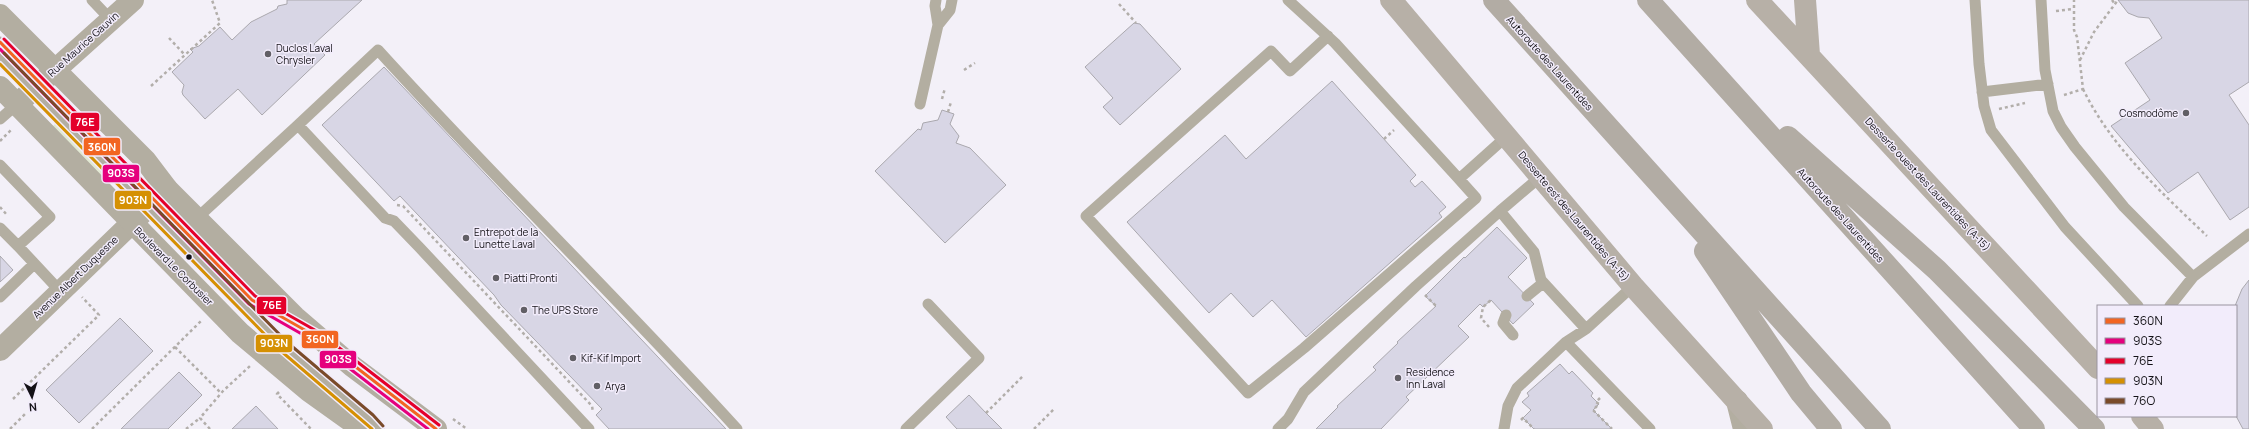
<svg xmlns="http://www.w3.org/2000/svg" width="2249" height="429" font-family="Manrope,sans-serif">
<rect width="100%" height="100%" fill="#f3f0f8"/>
<path fill="#e2e9d4" d="M56,123L113,180L108,185L51,128Z"/>
<path fill="#d8d6e5" stroke="#aaa8ae" d="M287,0H362L314,44L325,55L262,115L238,89L205,119L183,95L182,92L184,85L172,72L193,52L190,49L199,46L220,27L232,40L251,22L277,9L278,6L287,4Z
M2118,0H2249V82L2229,95L2249,125V207L2230,220L2198,172L2168,193L2111,126L2150,100L2125,63L2162,38L2149,18L2138,17L2128,13Z
M1134,23L1140,24L1181,69L1120,125L1103,107L1113,98L1085,67Z
M384,67L726,429H609L596,415L602,409L501,305L494,295L400,196L394,201L322,125Z
M1332,81L1416,175L1410,181L1415,187L1422,181L1446,207L1439,213L1442,217L1306,337L1272,300L1253,317L1231,293L1209,313L1127,222L1225,135L1246,159Z
M942,110L954,114L950,124L959,136L956,143L970,148L1006,185L945,243L875,171L918,129L921,130L923,123L938,120Z
M1497,227L1527,258L1508,277L1534,304L1513,324L1491,300L1483,307L1480,304L1458,326L1469,337L1406,397L1409,400L1381,429H1316L1338,407L1337,406L1376,370L1373,367L1398,343L1397,342L1436,306L1425,296L1464,257L1465,258Z
M0,256L13,270L0,282Z
M2249,280V429H2243L2236,416L2235,306L2242,289Z
M120,318L153,351L79,423L46,390Z
M1560,364L1569,374L1572,371L1593,393L1591,396L1599,404L1593,410L1612,429H1534L1523,418L1531,410L1522,402L1529,396L1527,393Z
M179,372L202,395L168,429H121Z
M969,395L986,413L1002,429H957L946,417Z
M256,406L278,429H232Z"/>
<g fill="none" stroke-linecap="round" stroke-linejoin="round">
<path stroke="#b2aeaa" stroke-width="2.5" stroke-dasharray="3 3" stroke-linecap="butt" d="M2112,0L2115,4
M1119,4L1136,23
M2056,11L2073,9
M169,38L185,55
M2080,60L2094,32L2118,0
M964,70L975,63
M151,86L220,23L212,0
M2083,89C2111,147 2161,192 2207,236
M2064,95L2083,89L2077,37L2074,30V0
M942,99L945,88
M1999,109L2025,103
M948,112L951,102
M1384,139L1394,130
M0,141L11,130
M397,205L403,206L592,406L593,412
M0,207L7,215
M1425,295L1436,306
M1489,327L1481,318L1483,307L1491,300
M175,347L221,393
M279,392L277,394L311,429
M1600,398L1596,402L1599,404L1593,410L1612,429
M13,399L99,315L82,297
M986,413L1024,375
M453,419L467,429
M1521,420L1523,418L1534,429
M10,429L26,413
M92,429L201,321
M186,429L200,418
M210,429L200,418L223,391L250,366
M1034,429L1055,408"/>
<path stroke="#b3aea1" stroke-width="11" d="M92,0L111,20
M1288,0L1335,43L1459,179L1507,136
M1975,0L1979,64L1984,106L1991,130L2065,227L2138,306
M2041,0L2045,70L2053,111L2061,127L2075,147L2124,207L2193,277
M938,25L950,10L952,0
M1328,36L1290,71L1271,51L1086,216L1248,393L1304,348L1476,198L1459,179
M0,42L252,300L289,321
M0,57L285,347L370,419L379,429
M1982,92L2048,84
M920,104L938,25L935,6L936,0
M0,119L16,105
M298,125L378,50C495,179 620,300 737,429
M0,165L50,217L18,246L60,291
M1540,177L1500,211L1534,252L1541,280L1586,329
M196,219L298,125L385,218L394,221L420,248L589,429
M0,228L18,246
M1527,296L1543,283
M0,297L34,264
M2170,306L2193,277L2249,234
M1506,315L1503,323L1513,335
M1566,342L1650,429
M906,429L979,358L928,304
M1278,429L1288,419L1304,392L1416,286L1500,211
M1504,429L1508,406L1517,388L1566,342L1586,329L1633,286"/>
<path stroke="#b3aea1" stroke-width="22" d="M16,105L133,0
M0,350L167,189
M1737,401L1744,429"/>
<path stroke="#b3aea1" stroke-width="22" d="M0,15L145,160L167,189L295,317L352,366L436,429
M0,87L240,333L309,391L362,429"/>
<path stroke="#b7b0a7" stroke-width="22" d="M1391,0L1633,286L1762,429
M1757,0L2098,368
M1805,0L1809,55
M2142,416L2153,429"/>
<path stroke="#b2aca4" stroke-width="22" d="M1494,0L1880,429
M1648,0L2034,429
M1788,137L1937,270L2094,429
M1705,251L1801,393L1831,429"/>
<g stroke="#f2ecfb" stroke-width="6">
<path id="bus-1" d="M0,42L252,300L317,337L436,429"/>
</g>
<g stroke="#f2ecfb" stroke-width="6">
<path id="bus-2" d="M0,49L249,304L314,341L428,429"/>
</g>
<g stroke="#f2ecfb" stroke-width="6">
<path id="bus-3" d="M4,39L255,296L320,333L439,425"/>
</g>
<g stroke="#f2ecfb" stroke-width="6">
<path id="bus-4" d="M0,64L281,351L372,429"/>
</g>
<g stroke="#f2ecfb" stroke-width="6">
<path id="bus-5" d="M4,53L288,343L373,415L383,426"/>
</g>
<use href="#bus-1" stroke="#f26522" stroke-width="3"/>
<use href="#bus-2" stroke="#e5007d" stroke-width="3"/>
<use href="#bus-3" stroke="#e4002b" stroke-width="3"/>
<use href="#bus-4" stroke="#d59003" stroke-width="3"/>
<use href="#bus-5" stroke="#7a4b2a" stroke-width="3"/>
</g>
<g fill="#615f65" stroke="#f2ecfb" stroke-width="1.5">
<circle cx="268" cy="54" r="4"/>
<circle cx="2186" cy="113" r="4"/>
<circle cx="466" cy="238" r="4"/>
<circle cx="496" cy="278" r="4"/>
<circle cx="524" cy="310" r="4"/>
<circle cx="573" cy="358" r="4"/>
<circle cx="1398" cy="378" r="4"/>
<circle cx="597" cy="386" r="4"/>
</g>
<circle fill="#131116" stroke="#f2ecfb" stroke-width="1.5" cx="189" cy="257" r="3.5"/>
<g text-anchor="middle" stroke-width="3" stroke-linejoin="round" paint-order="stroke">
<g font-size="10" fill="#131116" stroke="#f2ecfb">
<text transform="translate(83 44) rotate(-42)" y="4">Rue Maurice Gauvin</text>
<text transform="translate(1550 63) rotate(48)" y="4">Autoroute des Laurentides</text>
<text transform="translate(1928 184) rotate(47)" y="4">Desserte ouest des Laurentides (A-15)</text>
<text transform="translate(1841 215) rotate(48)" y="4">Autoroute des Laurentides</text>
<text transform="translate(1574 216) rotate(50)" y="4">Desserte est des Laurentides (A-15)</text>
<text transform="translate(174 266) rotate(45)" y="4">Boulevard Le Corbusier</text>
<text transform="translate(75 277) rotate(-44)" y="4">Avenue Albert Duquesne</text>
</g>
<g font-size="10" fill="#131116" stroke="#f2ecfb" text-anchor="start">
<text x="276" y="52">Duclos Laval<tspan x="276" dy="12">Chrysler</tspan></text>
<text x="2178" y="117" text-anchor="end">Cosmodôme</text>
<text x="474" y="236">Entrepot de la<tspan x="474" dy="12">Lunette Laval</tspan></text>
<text x="504" y="282">Piatti Pronti</text>
<text x="532" y="314">The UPS Store</text>
<text x="581" y="362">Kif-Kif Import</text>
<text x="1406" y="376">Residence<tspan x="1406" dy="12">Inn Laval</tspan></text>
<text x="605" y="390">Arya</text>
</g>
</g>
<g stroke="#f2ecfb" stroke-width="1.5">
<rect x="70" y="112" width="30" height="20" rx="4" fill="#e4002b"/>
<rect x="83" y="137" width="38" height="19" rx="4" fill="#f26522"/>
<rect x="102" y="164" width="38" height="19" rx="4" fill="#e5007d"/>
<rect x="114" y="190" width="38" height="20" rx="4" fill="#d59003"/>
<rect x="256" y="296" width="31" height="19" rx="4" fill="#e4002b"/>
<rect x="301" y="330" width="38" height="19" rx="4" fill="#f26522"/>
<rect x="255" y="334" width="38" height="19" rx="4" fill="#d59003"/>
<rect x="319" y="350" width="38" height="19" rx="4" fill="#e5007d"/>
</g>
<g font-size="11" text-anchor="middle" font-weight="bold" fill="#fff">
<text x="85" y="126">76E</text>
<text x="102" y="151">360N</text>
<text x="121" y="177">903S</text>
<text x="133" y="204">903N</text>
<text x="272" y="309">76E</text>
<text x="320" y="343">360N</text>
<text x="274" y="347">903N</text>
<text x="338" y="363">903S</text>
</g>
<rect x="2097" y="305" width="140" height="112" fill="#f2ecfb" stroke="#99949f"/>
<rect x="2105" y="318" width="20" height="6" fill="#f26522" stroke="#99949f"/>
<text x="2133" y="325" font-size="12" fill="#131116">360N</text>
<rect x="2105" y="338" width="20" height="6" fill="#e5007d" stroke="#99949f"/>
<text x="2133" y="345" font-size="12" fill="#131116">903S</text>
<rect x="2105" y="358" width="20" height="6" fill="#e4002b" stroke="#99949f"/>
<text x="2133" y="365" font-size="12" fill="#131116">76E</text>
<rect x="2105" y="378" width="20" height="6" fill="#d59003" stroke="#99949f"/>
<text x="2133" y="385" font-size="12" fill="#131116">903N</text>
<rect x="2105" y="398" width="20" height="6" fill="#7a4b2a" stroke="#99949f"/>
<text x="2133" y="405" font-size="12" fill="#131116">76O</text>
<g transform="translate(32 397) rotate(175)" stroke="#f2ecfb" stroke-width="3" paint-order="stroke">
<path d="M0-3L7 15L0 10L-7 15Z" fill="#131116"/>
<text y="-6" font-size="11" font-weight="bold" text-anchor="middle" fill="#131116">N</text>
</g>
</svg>
